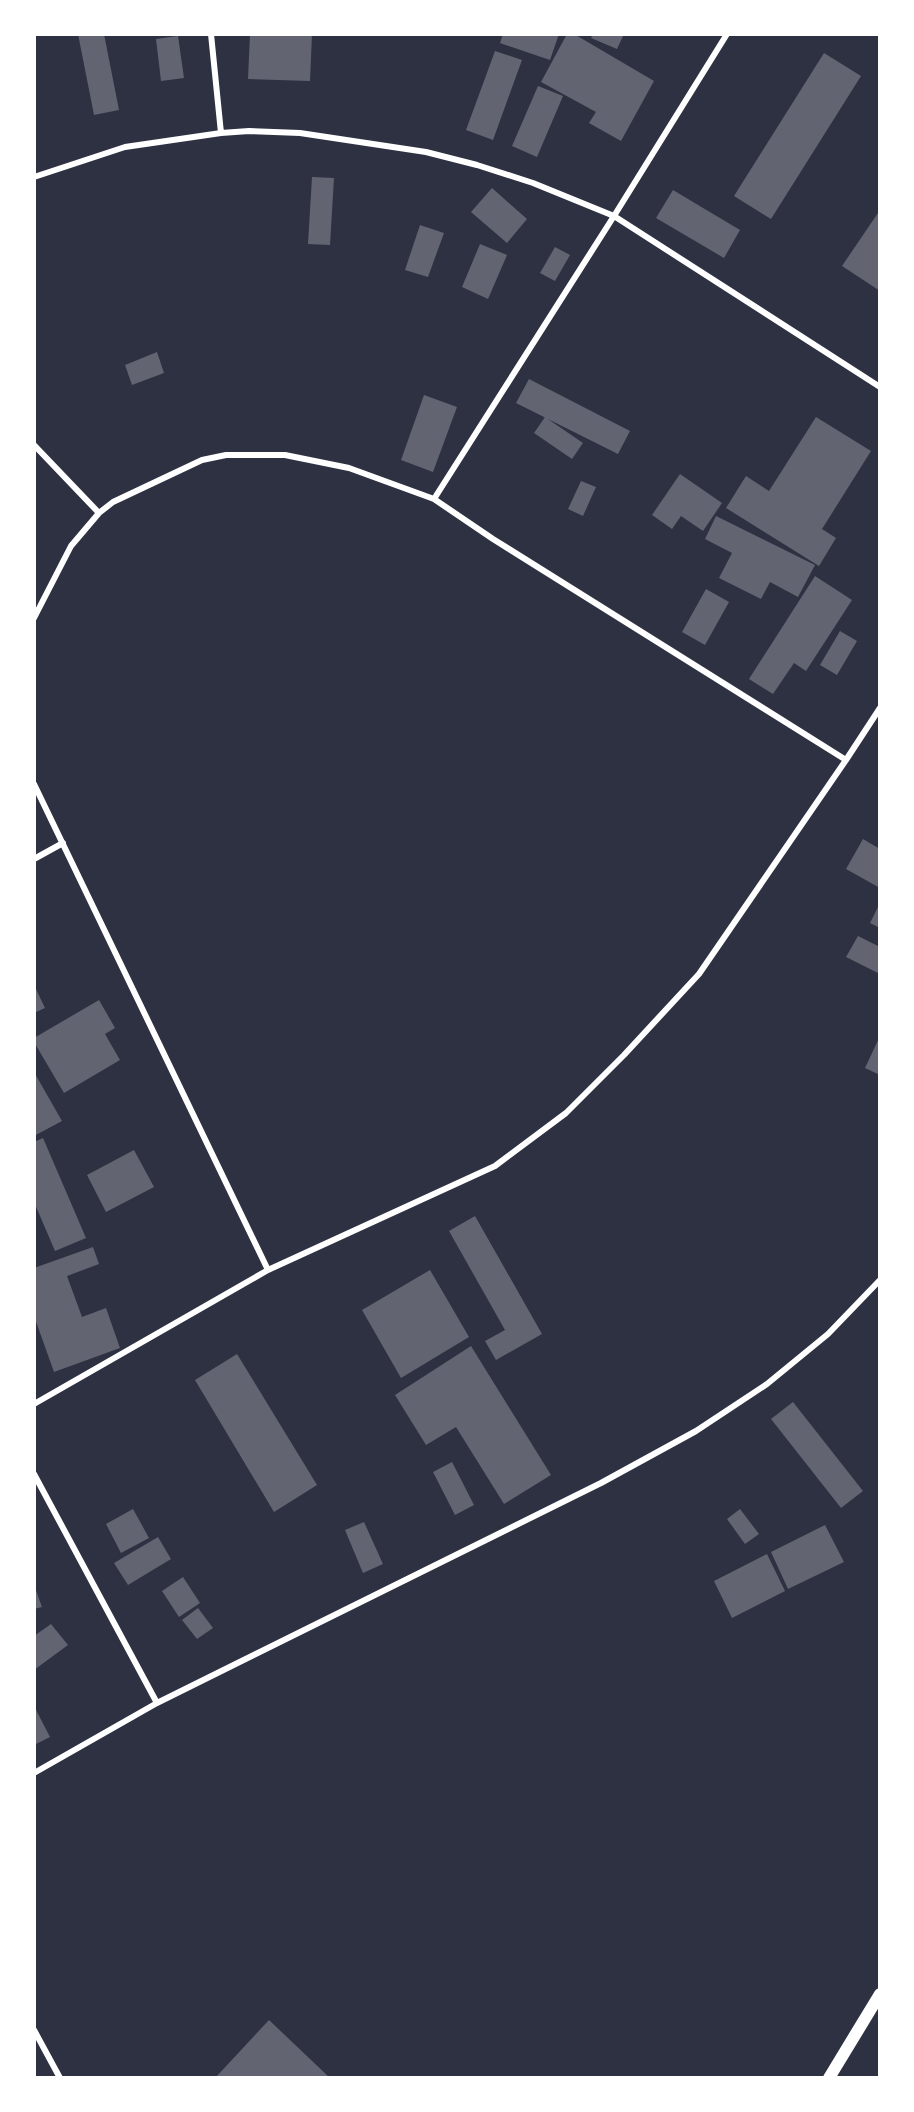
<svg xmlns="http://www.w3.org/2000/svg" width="914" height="2112" font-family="'Fira Sans Condensed',sans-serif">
<rect width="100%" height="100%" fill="#2d3142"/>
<path fill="#626471" d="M78,34H104L119,110L94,115Z
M250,34H312L310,81L248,79Z
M503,34H559L550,60L500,43Z
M567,34H574L654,81L621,141L589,123L596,112L541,82Z
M593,34H624L617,49L591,38Z
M178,36L184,78L161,81L156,39Z
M495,51L522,60L493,140L466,130Z
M824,53L861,76L771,219L734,196Z
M538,86L563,96L537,157L512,146Z
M312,177L334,178L330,245L308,244Z
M492,188L527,219L507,243L471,212Z
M673,190L740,230L724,258L656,218Z
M880,210V291L842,266Z
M420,225L444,233L428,277L405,270Z
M480,244L507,255L488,299L462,287Z
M555,247L570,255L555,281L540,273Z
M157,352L164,373L132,385L125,365Z
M529,379L630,431L618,454L516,403Z
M424,395L457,407L433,472L401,460Z
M545,417L583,443L572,459L534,433Z
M816,417L871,451L822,529L836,538L819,566L726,508L746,476L769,491Z
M680,474L722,503L703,531L681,516L672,529L652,515Z
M581,481L596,487L583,516L568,509Z
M716,516L815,565L798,597L770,582L761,599L719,578L732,553L705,539Z
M815,576L852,600L806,671L794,663L773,694L749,679Z
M706,589L729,602L705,645L682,632Z
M840,631L857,641L837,675L820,665Z
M863,839L880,849V888L846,869Z
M880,903V928L870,923Z
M858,936L880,947V974L846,957Z
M34,985L45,1008L34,1013Z
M99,1000L115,1028L105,1034L120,1060L64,1093L34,1042V1038Z
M880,1036V1075L865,1068Z
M34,1072L62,1121L34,1136Z
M43,1138L86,1238L55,1251L34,1202V1142Z
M134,1150L154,1187L106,1212L87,1175Z
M475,1216L542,1334L496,1360L485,1341L505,1330L449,1231Z
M93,1247L99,1264L67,1276L82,1317L106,1308L120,1348L54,1372L34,1316V1268Z
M430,1270L469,1337L401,1378L362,1310Z
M471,1346L551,1475L504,1504L456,1427L426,1445L395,1395Z
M237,1354L317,1485L274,1512L195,1380Z
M793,1402L863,1491L841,1508L771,1419Z
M452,1462L474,1505L455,1515L433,1472Z
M133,1509L149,1538L121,1553L106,1524Z
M740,1509L759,1534L745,1544L727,1519Z
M364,1522L383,1564L363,1573L345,1530Z
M825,1525L844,1562L788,1589L771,1552Z
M158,1537L171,1559L128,1585L114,1563Z
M767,1554L785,1591L732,1618L714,1581Z
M183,1577L200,1603L179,1617L162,1591Z
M34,1585L42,1607L34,1609Z
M198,1608L213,1628L197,1639L182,1620Z
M51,1624L68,1645L34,1670V1636Z
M34,1706L50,1737L34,1745Z
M269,2020L330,2078H215Z"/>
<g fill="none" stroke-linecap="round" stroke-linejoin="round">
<path stroke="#fff" stroke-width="6" d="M211,34L221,133
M34,177L125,147L221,133L249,131L300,133L426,152L477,165L533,183L614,216L880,387
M34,445L99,513
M434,499L614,216L727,34
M34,618L71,546L99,513L113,502L202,460L226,455H285L349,468L434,499L493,539L846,760
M34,784L268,1270
M34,859L63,843
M34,1404L268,1270L495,1166L566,1113L624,1055L699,974L846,760L880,708
M34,1474L157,1703
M34,1773L157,1703L601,1483L696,1431L767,1384L828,1334L880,1280
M34,2030L60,2078"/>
<path stroke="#fff" stroke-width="12" d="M829,2078L880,1994"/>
</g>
<rect width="914" height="2112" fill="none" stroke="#ffffff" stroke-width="72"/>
</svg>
